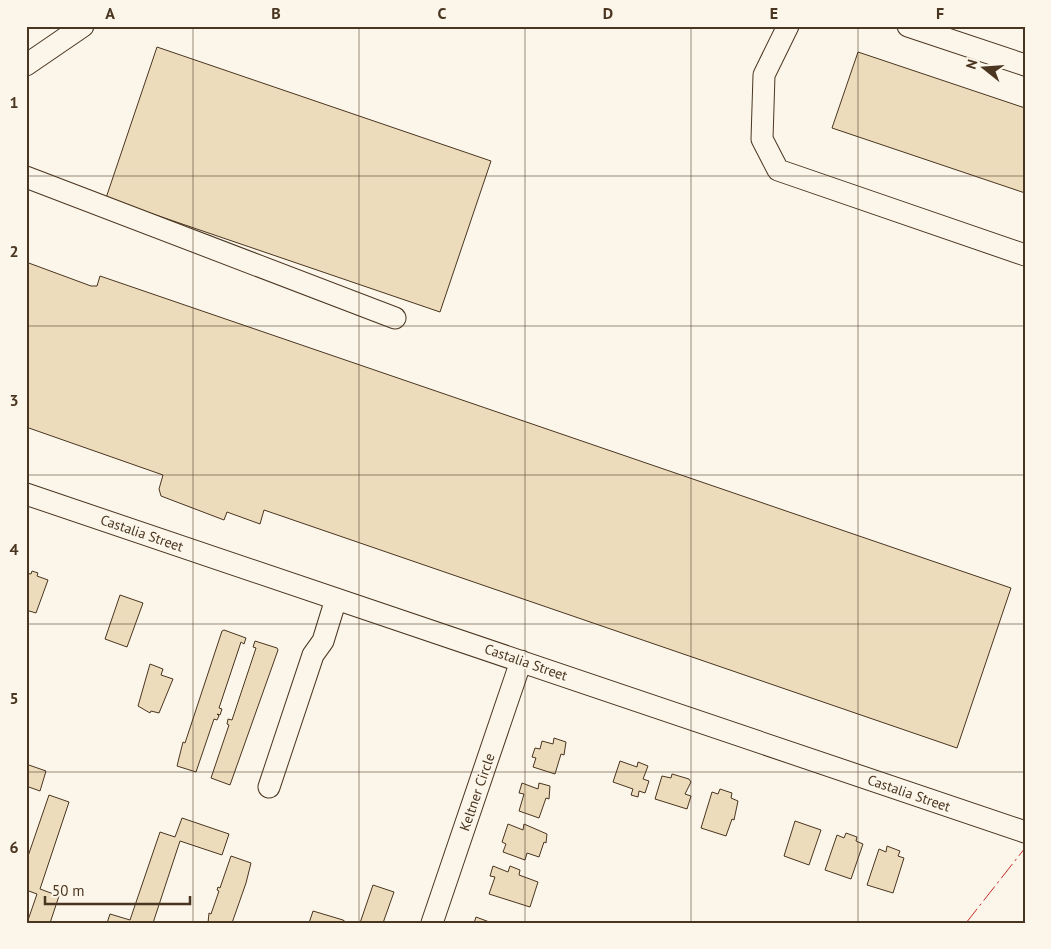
<svg xmlns="http://www.w3.org/2000/svg" width="1051" height="949" font-family="'PT Sans',sans-serif">
<rect width="100%" height="100%" fill="#fbf6e9"/>
<path fill="#ecdcbc" stroke="#4a3520" d="M157,47L491,161L440,312L106,198Z
M858,52L1025,108V193L832,128Z
M26,262L91,286H97L100,276L1011,588L957,748L264,510L260,524L227,512L224,520L161,496L159,489L163,475L26,427Z
M32,571L38,573L37,576L48,580L36,613L26,610V573L31,574Z
M120,595L143,603L127,647L105,639Z
M224,630L246,638L244,644L241,642L219,708L222,709L220,715L217,714L219,716L217,720L214,719L196,772L177,766L183,742L185,743L222,631Z
M255,641L277,648L278,650L230,785L211,778L229,725L227,724L228,719L232,720L256,648L253,647Z
M150,664L163,669L161,675L173,679L159,713L151,711L150,713L138,706Z
M554,738L566,742L564,755L561,754L555,774L533,767L536,758L532,757L535,748L540,749L542,741L553,744Z
M620,761L637,767L638,762L648,766L643,779L649,781L645,793L639,791L638,797L631,795L633,789L613,782Z
M26,764L46,771L40,791L26,786Z
M672,774L689,779L691,782L685,794L691,796L687,809L655,799L662,776L671,778Z
M522,783L538,789L539,783L550,786L549,799L546,798L539,818L519,811L524,794L519,793Z
M720,789L732,793L731,798L738,801L734,820L732,819L726,836L701,828L712,792L718,794Z
M49,795L69,802L40,889L59,896L50,923H27L37,894L26,890V862Z
M182,818L229,834L222,855L180,841L153,923H107L110,914L130,920L160,832L175,837Z
M795,821L821,830L809,865L784,856Z
M508,824L523,830L524,824L547,834L546,843L544,842L539,857L527,853L525,860L503,852L506,844L502,842Z
M846,833L857,837L856,841L863,844L851,879L825,870L837,835L844,838Z
M887,846L900,851L898,856L904,858L893,893L867,885L879,849L886,852Z
M231,856L251,863L246,883L232,923H208L209,913L211,914L219,891L217,890L218,887L220,888Z
M493,866L508,872L510,866L520,870L519,875L538,882L530,907L489,894L495,877L490,876Z
M373,885L394,892L383,923H360Z
M313,911L343,920L347,923H309Z
M476,917L492,923H474Z"/>
<g fill="none" stroke-linecap="round" stroke-linejoin="round">
<g stroke="#4a3520" stroke-width="23">
<path id="minor" d="M788,26L764,75L762,139L778,170L1025,255
M908,26L1025,65
M26,65L83,26
M26,177L395,318
M26,494L1025,832
M269,787L313,655L323,641L336,599
M432,923L521,661"/>
</g>
<use href="#minor" stroke="#fbf6e9" stroke-width="21"/>
<path stroke="#c62828" stroke-width="1" stroke-dasharray="18 4 2.5 4" stroke-linecap="butt" d="M966,923L1025,848"/>
</g>
<path fill="none" stroke="#4a3520" stroke-width="1" stroke-opacity="0.55" d="M193,26V923M359,26V923M525,26V923M691,26V923M858,26V923M26,176H1025M26,326H1025M26,475H1025M26,624H1025M26,772H1025"/>
<g text-anchor="middle" stroke-width="4" stroke-linejoin="round" paint-order="stroke">
<g font-size="14" fill="#4a3520" stroke="#fbf6e9">
<text transform="translate(142 533) rotate(19)" y="5">Castalia Street</text>
<text transform="translate(526 662) rotate(19)" y="5">Castalia Street</text>
<text transform="translate(477 792) rotate(-71)" y="5">Keltner Circle</text>
<text transform="translate(909 793) rotate(19)" y="5">Castalia Street</text>
</g>
</g>
<rect width="1051" height="949" fill="none" stroke="#fbf6e9" stroke-width="55"/>
<g transform="translate(984 68) rotate(287)" stroke="#fbf6e9" stroke-width="4" paint-order="stroke">
<path d="M0-4L9 19L0 12L-9 19Z" fill="#4a3520"/>
<text y="-8" font-size="14" font-weight="bold" text-anchor="middle" fill="#4a3520">N</text>
</g>
<path d="M45 896v8h145v-8" fill="none" stroke="#4a3520" stroke-width="2.5"/>
<text x="52" y="896" font-size="15" fill="#4a3520" stroke="#fbf6e9" stroke-width="4" paint-order="stroke">50 m</text>
<rect x="28" y="28" width="996" height="894" fill="none" stroke="#4a3520" stroke-width="2"/>
<g font-size="16" text-anchor="middle" font-weight="bold" fill="#4a3520">
<text x="110" y="19">A</text>
<text x="276" y="19">B</text>
<text x="442" y="19">C</text>
<text x="608" y="19">D</text>
<text x="774" y="19">E</text>
<text x="940" y="19">F</text>
<text x="14" y="108">1</text>
<text x="14" y="257">2</text>
<text x="14" y="406">3</text>
<text x="14" y="555">4</text>
<text x="14" y="704">5</text>
<text x="14" y="853">6</text>
</g>
</svg>
